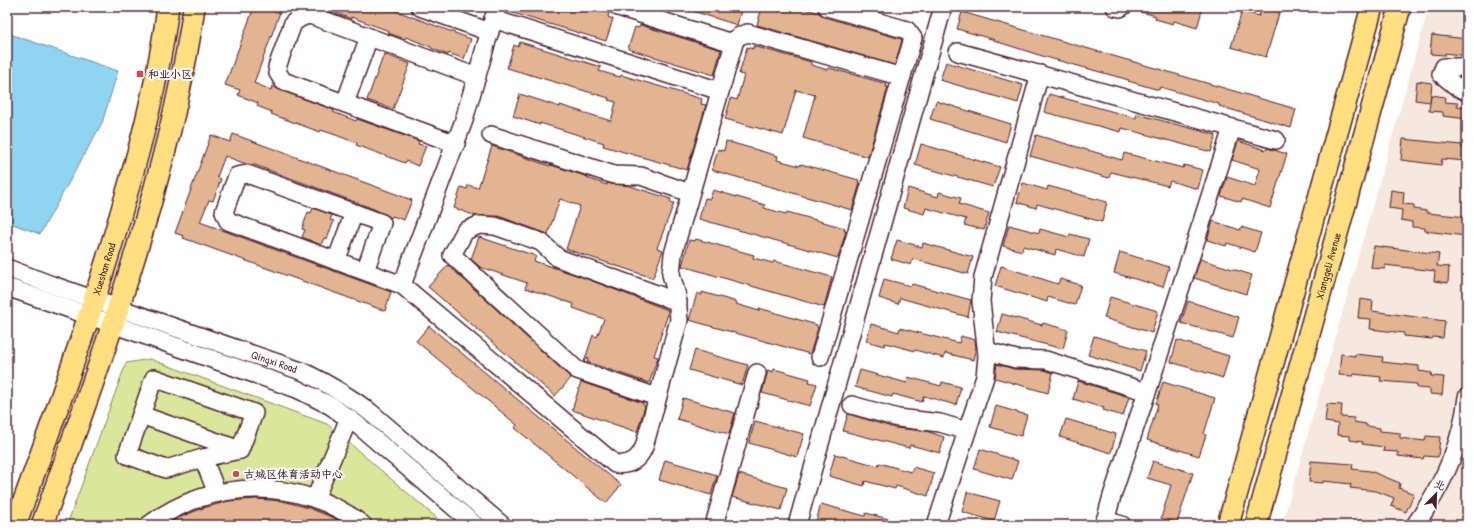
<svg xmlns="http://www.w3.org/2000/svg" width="1474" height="532" font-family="'Patrick Hand','LXGW WenKai TC',sans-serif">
<rect width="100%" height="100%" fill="#fff"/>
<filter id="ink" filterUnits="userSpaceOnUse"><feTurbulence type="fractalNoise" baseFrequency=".025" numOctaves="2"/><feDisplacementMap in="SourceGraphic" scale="8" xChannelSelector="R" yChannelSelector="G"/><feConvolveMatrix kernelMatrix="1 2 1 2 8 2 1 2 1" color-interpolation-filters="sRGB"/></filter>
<g filter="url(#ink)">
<path fill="#f6e8de" d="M1429,7H1467V525H1282Z"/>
<path fill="#dae699" stroke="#928262" d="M150,359L327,424L445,525H67L126,363Z"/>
<path fill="#8fd4f1" stroke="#738ca2" d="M1446,7H1467V12L1446,9Z
M7,33L118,71L102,123L40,234L7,222Z"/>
<path fill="#e2b492" stroke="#4a1f2b" d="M254,7H282L254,83L271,90L272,86L280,90L334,110L333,112L356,121L357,119L419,141L418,144L426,146L418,166L406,161L405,163L356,145L357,143L333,134L321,130L320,132L271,114L272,112L257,106L258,103L238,95L240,90L225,85Z
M321,7H386L471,39L464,59L449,53L448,55L431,48V47L406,37L405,39L388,33L389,31L351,17V19Z
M507,7H589L609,13L608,17L613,19L606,41L506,11Z
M686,7H742L737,25L686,9Z
M762,7H799L819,13L824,17L901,39L902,40L895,65L757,25Z
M1135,7H1203L1197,28L1174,21L1173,24L1155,19L1156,16L1134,10Z
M1262,7H1281L1266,57L1231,47L1242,11L1259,16Z
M962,12L1296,109L1291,128L1219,106V104L1160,87L1159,90L1128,81L1129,80L1042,56L995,41V40L957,29Z
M640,25L721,50L714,75L628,49L635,27L639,28Z
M1432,35L1467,39V56L1445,53V55L1430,54Z
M520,42L601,67L599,71L620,77L621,75L702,99L701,104L706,105L687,170L603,146L604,143L540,123V125L513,116L520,94L560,107V105L611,121L616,102L608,100L609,98L507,68L514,45L518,47Z
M753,46L811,62V65L828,70L829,68L887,84L886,87H888L868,157L803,138L815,95L796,90L783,135L725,119L731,98L737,100L744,75L739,74L747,47L753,49Z
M384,54L410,64L393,109L367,100Z
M946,62L1023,85L1018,103L940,80Z
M1417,81L1432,83L1430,102L1415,100Z
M1049,94L1136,118L1137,114L1216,135L1211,152L1122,128L1121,132L1044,112Z
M1431,95L1445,97L1444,102L1458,103L1457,106L1467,107V119L1443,116V112L1429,111Z
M936,101L1011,124L1006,142L930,119Z
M233,134L412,200L404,220L392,216L391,218L374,209L255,165L246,164L225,156L217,177L221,179L213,201L209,200L200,222L391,292L385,311L183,238L184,236L175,233L211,135L230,142Z
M1036,135L1122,160L1124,153L1183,168L1184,165L1203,170L1198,189L1170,181L1168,186L1111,172L1109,178L1030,156Z
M1403,139L1462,145V148L1467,149V161L1442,159L1441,165L1401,160Z
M726,141L778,156L777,160L800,166L801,164L859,180L858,183H860L852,210L712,170L718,149L724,151Z
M1238,141L1266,150L1267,148L1287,154L1270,208L1242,199L1241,202L1221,196L1227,177L1255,186L1260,169L1232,160Z
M921,144L1000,167L993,187L915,165Z
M492,146L550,166L551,165L588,177L587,178L607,185V183L630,186L671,199L670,202L674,203L657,248L663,250L653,278L566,249L580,206L560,199L548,234L498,216H476L454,208L461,187L467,189L468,185L478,188Z
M1023,183L1047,190L1048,186L1107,202L1102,222L1037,204L1036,208L1017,202Z
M908,188L938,197L939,192L961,198L959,204L989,213L984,230L964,225L966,219L926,208L924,214L903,208Z
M713,190L765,205L764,208L786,214L787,212L845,228L844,231H846L838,258L699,219L705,198L710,199Z
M1391,190L1404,192L1403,204L1414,205V209L1427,211V213L1467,217L1466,236L1425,231V228L1412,227V222L1401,220L1402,210L1389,208Z
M313,208L332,215L330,220L334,221L327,239L324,238L321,245L302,237L305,230L302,229L308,212L311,213Z
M1213,221L1240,230L1241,227L1261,233L1255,252L1227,243L1226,246L1207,240Z
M1009,225L1039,233L1040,229L1069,237L1070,234L1089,239L1084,257L1056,249L1055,255L1023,246L1022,251L1003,246Z
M479,237L536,256L534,261L582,277L668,310V314L654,356L658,357L649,383L587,362L589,357L584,362L593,335L597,337L604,319L573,308L574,304L525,288L527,283L480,267L471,259Z
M696,239L754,255L753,258L773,263L774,261L832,277L824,307L682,266L689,240L695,241Z
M897,240L922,247L923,243L973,257L968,274L913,259L911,265L891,259Z
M1374,246L1439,254L1437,266L1449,267L1448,283L1434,281L1435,271L1385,265V269L1371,268Z
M1120,252L1169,267L1163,287L1114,273Z
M1200,259L1252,275L1246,294L1194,278Z
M448,265L571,378L555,396L428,287Z
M1001,266L1058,284L1060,279L1081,285L1075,305L1048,297L1047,302L995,286Z
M884,279L911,286L912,284L971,300L968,317L900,298L898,304L879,298Z
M702,292L737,302L736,304L746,307L759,311V308L817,325V327L818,328L810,354L689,320L697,293L702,295Z
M1110,297L1158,311L1152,333L1104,318Z
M1360,299L1373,301L1372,311L1445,321L1443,338L1433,337L1432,339L1404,336V333L1370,329L1371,319L1358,318Z
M1188,301L1239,317L1233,338L1181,323Z
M1002,314L1042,325L1043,323L1068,330L1063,349L997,332Z
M871,324L899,332L900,328L959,343L961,336L975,340L976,348L973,360L945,353L944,358L915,350V351L885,343L884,346L866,341Z
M429,326L621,485L606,503L515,428L517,425L416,341Z
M1094,336L1146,351L1140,371L1088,355Z
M1177,340L1229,356L1223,378L1171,362Z
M695,350L748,365L742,385L689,370Z
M1341,354L1355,356V354L1383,357L1382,362L1419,366V371L1432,373L1431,376L1444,377L1442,395L1430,394V389L1417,388V384L1380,381L1381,377L1353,374V376L1339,375Z
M997,364L1014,369L1044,370L1053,373L1048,393L995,378Z
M774,369L810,379L809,382L817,384L810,406L762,393L768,370L773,372Z
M860,370L907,383L908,377L941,386L942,382L961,387L956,405L924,396L922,402L893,394L892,397L855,387Z
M1078,381L1129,397L1123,416L1103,410L1104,408L1073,399Z
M581,382L643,403L642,404L645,406L637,432L572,410Z
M1163,382L1215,398L1204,434L1206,435L1199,456L1147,440L1158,404H1156Z
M683,398L735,413L729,434L677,419Z
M1327,404L1342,405L1341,417L1354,418V422L1366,424V426L1380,428V431L1400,433V438L1425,441L1426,436L1440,437L1438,457L1424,456L1423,459L1398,456V452L1383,451L1384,447L1362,444L1363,442L1350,440V436L1337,435L1338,424L1325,422Z
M996,406L1027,415L1021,436L990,427Z
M848,414L895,428L926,431L944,437L940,453L910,445L909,448L843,431Z
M1066,419L1116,434L1111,453L1060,437Z
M755,421L804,434L797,457L749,443Z
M980,449L1018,461L1012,480L974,469Z
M835,454L878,466L879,463L911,472L913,467L934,473L928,496L896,486L895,489L865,481L864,486L829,476Z
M665,460L717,475L711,495L659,480Z
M1153,461L1193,473L1177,523L1161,518L1171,485L1147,478Z
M1311,461L1353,464L1352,469L1370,471L1400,483L1399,488L1414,494L1406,512L1391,506L1394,498L1376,491L1350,488L1351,484L1323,481V483L1309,482Z
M739,474L787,488L781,510L732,497Z
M967,492L1000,501L994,521L962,512Z
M256,499L283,501L309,508L334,518L345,525H167L178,518L203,508L229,501Z
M821,504L865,516L866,513L900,522V525H826L816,522Z"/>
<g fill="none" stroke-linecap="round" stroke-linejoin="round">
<g stroke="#4a1f2b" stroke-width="20">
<g id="minor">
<path d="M420,7L490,32"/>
<path d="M618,7L729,42C736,39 741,34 748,33L902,77"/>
<path d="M1115,7L1120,8L1122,7"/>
<path d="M493,19L720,91"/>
<path d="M958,52L1276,140"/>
<path d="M1467,67H1444L1441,74L1457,87L1467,92"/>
<path d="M345,103L369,37"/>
<path d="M491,135L614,175L641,176L690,193"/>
<path d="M456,144L283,81L278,73L277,67L293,23L302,17L310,15L477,77"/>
<path d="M336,261L354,213"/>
<path id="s1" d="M7,268L52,285L304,372C328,384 349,396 370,412L502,525"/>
<path d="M365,271L382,223L247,174L237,176L224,212L228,221L402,285L615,464C629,466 639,460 644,447L679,320L677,296L671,274L673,254L735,40"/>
<path d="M402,285L463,123L497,7"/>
<path d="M7,287L297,389L331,406L359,426L475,525"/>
<path d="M987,351L1016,359L1046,360L1147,392"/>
<path d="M820,357L913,38L907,30L827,7"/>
<path d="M154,378L254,413L240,450L203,458L166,469L127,455Z"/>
<path d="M657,397L577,370L452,255L465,231L479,225L495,226L541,242L558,258L678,302"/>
<path d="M852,405L898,418L940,423L967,431"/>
<path d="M141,415L240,450"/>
<path d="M203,458L217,493"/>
<path d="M315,499L349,418"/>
<path d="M1105,520L1122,525"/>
<path d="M149,525C211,477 302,477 363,525"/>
<path d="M714,525L757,373"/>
<path d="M797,525L943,7"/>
<path d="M936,525L985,377L987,356L981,301L983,277L1040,74"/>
<path d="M1104,525L1112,496L1151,380L1232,128"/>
<path d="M1415,525C1442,487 1462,444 1467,397"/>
</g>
</g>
<g stroke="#4a1f2b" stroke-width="24">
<g id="major">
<path id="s2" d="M15,525C53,422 90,319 121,213C141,145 159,77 168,7"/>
<path d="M42,525C78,425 115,324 145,222C166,151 184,80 194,7"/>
<path d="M1228,525L1372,7"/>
<path id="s3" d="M1256,525L1400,7"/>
</g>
</g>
<use href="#minor" stroke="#fff" stroke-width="17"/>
<use href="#major" stroke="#ffdf80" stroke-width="21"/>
</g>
</g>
<g fill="#d1495b" stroke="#fff" stroke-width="1.5">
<rect x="136" y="70" width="8" height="8" rx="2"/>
<circle cx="236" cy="474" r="4"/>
</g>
<g text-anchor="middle" stroke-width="4" stroke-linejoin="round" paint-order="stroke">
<g font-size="11" font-weight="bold" fill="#4a1f2b" stroke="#fff" text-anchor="start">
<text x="148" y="78">和业小区</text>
<text x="244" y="478">古城区体育活动中心</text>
</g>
<g font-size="11" fill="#4a1f2b" stroke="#fff">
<text dy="4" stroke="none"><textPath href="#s3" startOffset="269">Xianggeli Avenue</textPath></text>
<text dy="4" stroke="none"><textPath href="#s2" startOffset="271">Xueshan Road</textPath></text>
<text dy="4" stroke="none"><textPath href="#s1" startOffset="283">Qingxi Road</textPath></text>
</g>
</g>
<rect width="1474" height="532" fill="none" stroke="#fff" stroke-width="24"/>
<rect x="12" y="12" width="1450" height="508" fill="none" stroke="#4a1f2b" stroke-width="1.5" filter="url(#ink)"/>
<g transform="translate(1436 494) rotate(23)" stroke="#ffffff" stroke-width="3" paint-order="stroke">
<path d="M0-3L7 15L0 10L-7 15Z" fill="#4a1f2b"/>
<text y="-6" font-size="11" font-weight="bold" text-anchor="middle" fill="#4a1f2b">北</text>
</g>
</svg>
